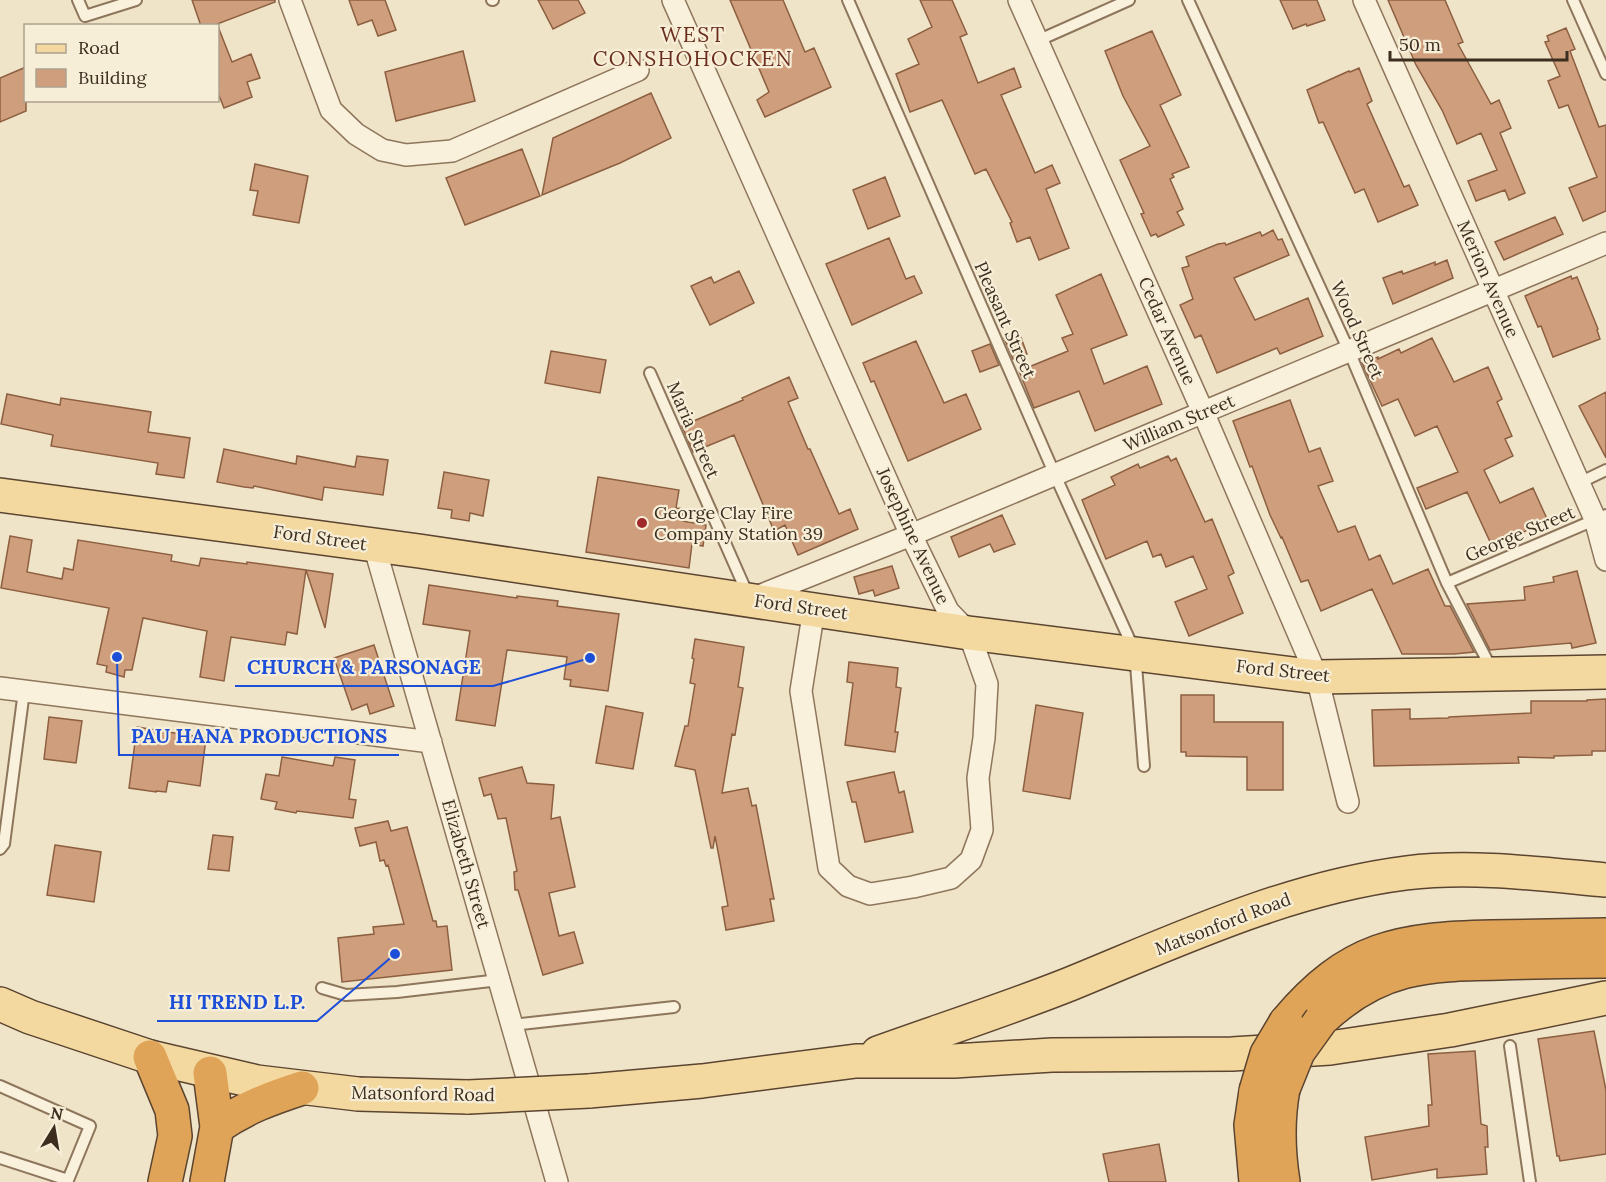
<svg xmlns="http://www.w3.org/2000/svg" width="1606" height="1182" font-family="Lora,serif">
<rect width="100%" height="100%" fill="#f0e4c8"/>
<path fill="#cf9f7d" stroke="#8d5f41" stroke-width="1.5" d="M192,0H275V2L212,26H201Z
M349,0H385L396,30L378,36L372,20L358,25Z
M538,0H578L585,13L553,29Z
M730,0H783L805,52L814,48L831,87L765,117L757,100L769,92Z
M920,0H952L967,34L960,37L978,83L1014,68L1021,87L1001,95L1035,173L1052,165L1060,183L1046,189L1069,248L1039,260L1030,237L1017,242L1010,223L1012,222L986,169L975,174L942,100L910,112L896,74L919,64L908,39L932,27Z
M1280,0H1317L1325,20L1307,26L1306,24L1293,29Z
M1388,0H1445L1463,42L1458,44L1491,104L1499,100L1511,128L1500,133L1525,193L1509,200L1505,190L1476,201L1468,181L1497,170L1481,133L1457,144L1442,110L1416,65Z
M1566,28L1575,49L1570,51L1599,127L1606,125V211L1583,221L1569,188L1597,177L1568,105L1559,108L1548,81L1560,76L1545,42L1549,41L1547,36Z
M219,29L232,62L251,54L260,78L247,82L252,97L224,108L218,93V30Z
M1152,31L1181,95L1160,105L1189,167L1172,174L1174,177L1170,179L1183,209L1177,212L1184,225L1158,237L1156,234L1151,236L1141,214L1144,213L1120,160L1150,146L1123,96L1105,51Z
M463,51L475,101L396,121L385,72Z
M26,67V111L0,122V78Z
M1359,68L1372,101L1367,104L1404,187L1409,185L1418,205L1378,222L1364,189L1355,193L1323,122L1319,123L1307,90L1349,71L1350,72Z
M651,93L671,138L620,163L542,195L553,138Z
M522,149L540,196L465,225L446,178Z
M255,164L308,176L299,223L253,215L258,191L250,190Z
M885,177L900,216L868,229L853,190Z
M1555,217L1563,234L1504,260L1495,242Z
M1273,230L1278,240L1282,239L1289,255L1234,278L1255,320L1308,298L1323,336L1280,354L1277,348L1217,373L1201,335L1195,338L1180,305L1193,299L1182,268L1189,266L1186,257L1218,244L1225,243L1226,245L1260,232L1262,236Z
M889,238L906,279L914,276L922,293L852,325L826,264Z
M1447,260L1453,278L1393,304L1383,278L1402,271L1403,274L1435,262V265Z
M739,271L754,303L710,325L691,286L711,277L714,283Z
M1101,274L1127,335L1091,349L1104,384L1147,366L1162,404L1095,431L1079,391L1034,408L1019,371L1068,351L1062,338L1073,334L1056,295Z
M1571,276L1572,279L1577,277L1598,329L1597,330L1600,339L1553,357L1541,326L1538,327L1525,296Z
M1019,332L1027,354L1013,359L1004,338Z
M1432,338L1454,382L1488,367L1502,399L1497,402L1512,436L1505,439L1513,456L1484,470L1500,503L1533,488L1548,521L1492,546L1467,492L1426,509L1417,488L1458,472L1437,426L1415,436L1398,399L1382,406L1362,363L1378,357V359L1399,349L1401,353Z
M916,341L944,403L966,394L981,429L908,461L874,381L871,382L863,363Z
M990,344L999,365L980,372L972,351Z
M551,351L606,360L600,393L545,383Z
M789,377L798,398L788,402L808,449H810L839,514L850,509L858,529L798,555L785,525L774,531L734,435L693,452L682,426L743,400L742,398Z
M1606,392V458L1579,406Z
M7,394L60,405L61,398L151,412L148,432L190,438L184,478L156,474L158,463L51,446L53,435L1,424Z
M1290,400L1309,452L1320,448L1333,481L1318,486L1338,532L1355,526L1369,560L1380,555L1393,584L1428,569L1445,606H1450L1474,652L1454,654H1402L1372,589L1321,611L1308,580L1301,582L1282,537L1281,538L1270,515L1252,466L1250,467L1233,421Z
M224,449L296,464L297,456L355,467L357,456L388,460L383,495L324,487L322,500L254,486L253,488L244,487L217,482Z
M1168,456L1171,461L1176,458L1205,522L1212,519L1234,573L1228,576L1243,613L1189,636L1175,602L1207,589L1193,556L1166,567L1161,554L1153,557L1147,541L1106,559L1082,500L1115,485L1111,477L1138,464L1140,468Z
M444,472L489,480L483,516L470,513L469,521L451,518L452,510L438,508Z
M598,477L679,490L676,508L684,509L682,521L706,525L703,546L692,544L689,568L586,552Z
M1002,515L1015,544L994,552L990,544L959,557L951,537Z
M10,536L32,540L27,572L62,579L64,568L73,570L78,540L172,555L171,561L199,566L201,558L247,564V562L306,570L297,634L287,632L285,645L231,637L224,681L200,677L207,631L143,618L132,670H125L124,677L106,672L107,666L97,664L109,608L1,588Z
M892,566L899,588L875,596L873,590L859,594L854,577Z
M306,570L333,574L325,628Z
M1577,571L1596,643L1572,648L1571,643L1490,650L1467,604L1525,600L1524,587L1554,582L1553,577Z
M429,585L517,598V596L558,601L557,606L619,614L608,691L570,686L571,680L564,679L567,657L507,650L495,726L456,720L470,631L423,624Z
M695,639L744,647L738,687L743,688L735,735L732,734L722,793L748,788L752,806L756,805L774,899H770L774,921L726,930L722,907L728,906L720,862L715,836L713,848H711L695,770L675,766L685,726H688L695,684L690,683L694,659L692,658Z
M374,645L394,706L370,714L367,704L352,710L334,658Z
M849,662L898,668L896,687L901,688L895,732H898L895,752L845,745L853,683L847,682Z
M1181,695H1214V722H1283V790H1247V757L1186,756V752H1181Z
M1606,699V751H1592V755L1554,756V758L1518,757L1519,763L1374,766L1372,710L1410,709V719L1448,718L1449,717L1531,713V701H1587V700Z
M1036,705L1083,713L1070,799L1023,791Z
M606,706L643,713L633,769L596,763Z
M49,717L82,721L76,763L44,759Z
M137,727L206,738L200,786L168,781L166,792L156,791V792L129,788Z
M282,757L333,766L335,757L355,760L349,799L356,800L353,818L297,811L296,813L275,809L277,802L261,799L266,774L279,776Z
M522,767L527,783L554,785L551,819L560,817L575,887L549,893L559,936L574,932L583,963L543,975L518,890H515L514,872L517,871L506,818L498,819L491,794L484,796L479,778Z
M894,772L899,793L904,791L913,832L865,842L856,802H852L847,782Z
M388,821L391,831L407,827L433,921H436L437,927L447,926L452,970L342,982L338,938L374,934L373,927L404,924L388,865L386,866L384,860L380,861L376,842L360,846L355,828Z
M213,835L233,837L229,871L208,869Z
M55,845L101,852L94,902L47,895Z
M1594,1031L1606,1090V1154L1560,1161L1559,1156H1557L1538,1039Z
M1475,1051L1481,1124L1487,1126L1488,1147H1485L1487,1174L1437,1178V1169L1372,1180L1365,1137L1429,1126L1428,1105H1432L1428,1054Z
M1159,1144L1166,1182H1109L1103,1154Z"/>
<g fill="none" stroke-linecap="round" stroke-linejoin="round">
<g stroke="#8d765c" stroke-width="14">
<path id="lane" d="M78,0L85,16L136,0
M492,0H493
M848,0L1055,475L1135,652L1144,766
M1188,0L1349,351L1447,583L1491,668
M1573,0L1606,74
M1037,41L1129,0
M650,373L748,595
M1579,483L1606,470
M1447,583L1606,515
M0,849L4,844L24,691
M322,988L346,995L397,992L499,980
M512,1025L674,1007
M1510,1046L1530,1182
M0,1086L90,1126L68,1180L0,1158"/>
</g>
<g stroke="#8d765c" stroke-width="24">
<path id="street" d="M290,0L331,110L356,134L382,150L406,155L452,151L638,70
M673,0L911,535L948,611L969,633L987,684L984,738L978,778L982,830L971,860L951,878L913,887L870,894L848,886L829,868L801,691L814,609
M1019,0L1203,412L1317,677L1348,802
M1364,0L1595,519L1606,560
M374,545L557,1182
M754,598L911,535L1606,243
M0,688L431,742"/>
</g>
<g stroke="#5b4430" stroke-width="36">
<path id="primary" d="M0,495L419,551L969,633L1317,677L1606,672
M0,1004L30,1017L150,1057L257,1082L358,1094L468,1097
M878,1053C942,1030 1007,1009 1070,984C1180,939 1288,888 1406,873C1473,865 1540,874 1606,880
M589,1091L702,1081L856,1061H954L1052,1055L1232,1054L1330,1048L1450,1030L1606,998"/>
</g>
<g stroke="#5b4430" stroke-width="36">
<path id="highway" d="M1321,1020C1378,966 1426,964 1500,963C1535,962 1571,961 1606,961
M1286,1022C1349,947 1399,939 1492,937C1530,936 1568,936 1606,935
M150,1057L172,1110L175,1136L165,1182
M1256,1091L1251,1125L1256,1182
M217,1127C244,1108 271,1098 302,1088
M207,1182L217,1127L210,1073
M1283,1182C1278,1150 1277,1121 1283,1089"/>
</g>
<use href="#lane" stroke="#faf1dc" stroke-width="10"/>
<use href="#street" stroke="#faf1dc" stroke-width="21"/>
<use href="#primary" stroke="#f3d9a0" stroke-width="33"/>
<use href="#highway" stroke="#e0a458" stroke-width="33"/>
<g stroke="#5b4430" stroke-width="36" stroke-linecap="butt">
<path id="primary-bridge" d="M468,1097L589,1091"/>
</g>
<g stroke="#5b4430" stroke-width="36" stroke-linecap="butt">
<path id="highway-bridge" d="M1283,1089L1298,1052L1321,1020
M1256,1091L1267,1054L1286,1022"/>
</g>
<use href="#primary-bridge" stroke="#f3d9a0" stroke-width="33"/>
<use href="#highway-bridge" stroke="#e0a458" stroke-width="33"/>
</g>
<circle fill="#9e2a2b" stroke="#f7eed8" stroke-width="2" cx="642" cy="523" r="6"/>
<g text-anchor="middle" stroke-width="4.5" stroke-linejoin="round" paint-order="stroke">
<g font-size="18" fill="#3d2e20" stroke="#f7eed8">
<text transform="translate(1488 279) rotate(66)" y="6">Merion Avenue</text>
<text transform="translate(1005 320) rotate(66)" y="6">Pleasant Street</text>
<text transform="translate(1357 330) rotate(66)" y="6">Wood Street</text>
<text transform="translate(1167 331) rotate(66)" y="6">Cedar Avenue</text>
<text transform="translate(1179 423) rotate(-23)" y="6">William Street</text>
<text transform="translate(693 430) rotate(66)" y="6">Maria Street</text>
<text transform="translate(1520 534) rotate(-23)" y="6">George Street</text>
<text transform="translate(913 536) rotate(65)" y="6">Josephine Avenue</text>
<text transform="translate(320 538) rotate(8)" y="6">Ford Street</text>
<text transform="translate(801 607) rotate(8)" y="6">Ford Street</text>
<text transform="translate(1283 671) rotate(6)" y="6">Ford Street</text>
<text transform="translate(466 864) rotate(74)" y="6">Elizabeth Street</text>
<text transform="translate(1223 924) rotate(-21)" y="6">Matsonford Road</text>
<text transform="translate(423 1094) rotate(1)" y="6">Matsonford Road</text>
</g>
<g font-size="18" fill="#3d2e20" stroke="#f7eed8" text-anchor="start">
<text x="654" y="519">George Clay Fire<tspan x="654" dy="21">Company Station 39</tspan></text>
</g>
<g font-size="21" letter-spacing="1.5" fill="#6b2e1e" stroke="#f7eed8">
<text x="693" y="42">WEST<tspan x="693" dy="24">CONSHOHOCKEN</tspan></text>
</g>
</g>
<path fill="none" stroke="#1d4ed8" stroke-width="2" d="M590 658L493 686H235M117 657L119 755H399M395 954L317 1021H157"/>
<g fill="#1d4ed8" stroke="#f7eed8" stroke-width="2">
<circle cx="590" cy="658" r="6"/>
<circle cx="117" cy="657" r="6"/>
<circle cx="395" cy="954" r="6"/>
</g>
<g font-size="20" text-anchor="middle" font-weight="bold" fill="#1d4ed8" stroke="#f7eed8" stroke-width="4.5" stroke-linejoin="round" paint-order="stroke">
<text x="364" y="674">CHURCH &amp; PARSONAGE</text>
<text x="259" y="743">PAU HANA PRODUCTIONS</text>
<text x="237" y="1009">HI TREND L.P.</text>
</g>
<rect x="24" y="24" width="195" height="78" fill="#f7eed8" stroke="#ada18e" stroke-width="1.5"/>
<rect x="36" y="44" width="30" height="9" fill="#f3d9a0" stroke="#ada18e" stroke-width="1.5"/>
<text x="78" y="54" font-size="18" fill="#3d2e20">Road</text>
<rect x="36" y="69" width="30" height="18" fill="#cf9f7d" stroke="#ada18e" stroke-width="1.5"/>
<text x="78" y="84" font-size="18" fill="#3d2e20">Building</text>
<g transform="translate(54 1128) rotate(11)" stroke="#f7eed8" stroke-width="4.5" paint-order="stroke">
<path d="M0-4.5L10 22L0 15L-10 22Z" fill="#3d2e20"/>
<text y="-9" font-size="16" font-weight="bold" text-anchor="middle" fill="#3d2e20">N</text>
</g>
<path d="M1390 51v9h177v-9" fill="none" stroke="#3d2e20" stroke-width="3"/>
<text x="1399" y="51" font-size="18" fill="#3d2e20" stroke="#f7eed8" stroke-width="4.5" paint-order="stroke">50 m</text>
</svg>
